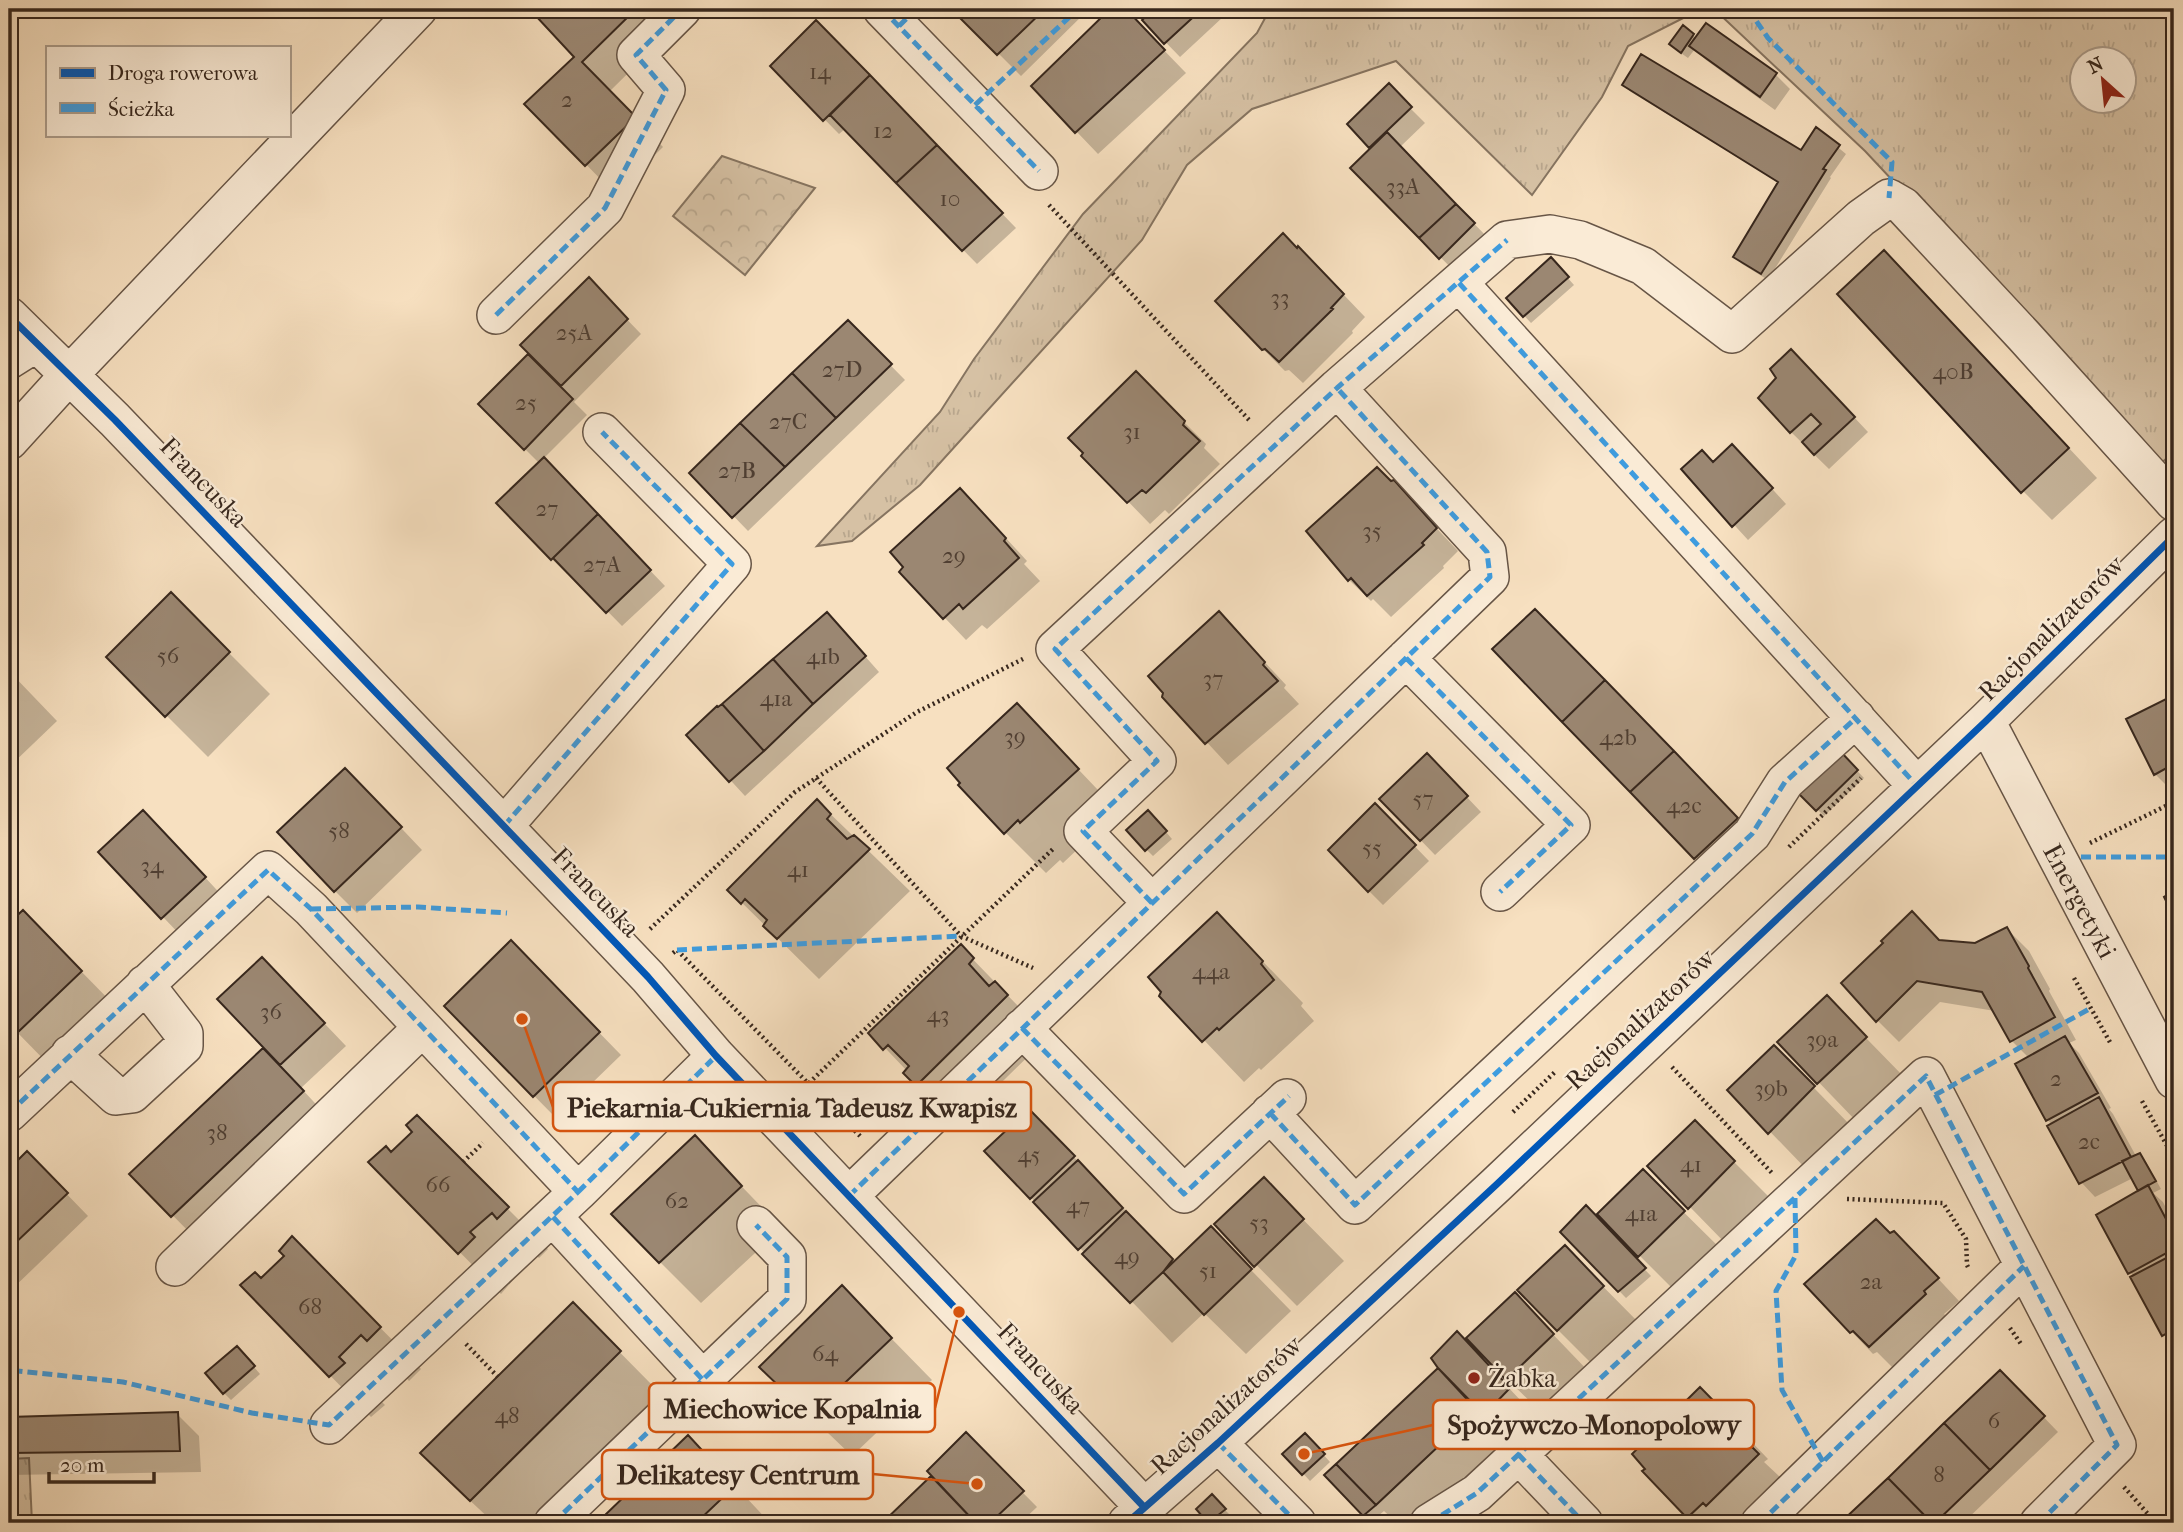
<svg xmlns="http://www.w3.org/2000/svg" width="2183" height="1532" font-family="'IM FELL French Canon',serif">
<defs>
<pattern id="grass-tufts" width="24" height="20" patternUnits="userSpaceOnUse" patternTransform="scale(1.75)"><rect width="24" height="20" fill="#d6c1a4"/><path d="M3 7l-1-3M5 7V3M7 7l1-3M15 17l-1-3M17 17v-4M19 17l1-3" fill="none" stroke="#b8a68d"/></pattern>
<pattern id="park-crowns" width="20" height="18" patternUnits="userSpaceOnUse" patternTransform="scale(1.75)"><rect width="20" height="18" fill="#d6c1a4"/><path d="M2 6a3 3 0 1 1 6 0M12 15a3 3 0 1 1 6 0" fill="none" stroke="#b8a68d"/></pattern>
</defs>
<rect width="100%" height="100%" fill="#f7e0c0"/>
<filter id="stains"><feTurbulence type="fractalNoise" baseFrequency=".00286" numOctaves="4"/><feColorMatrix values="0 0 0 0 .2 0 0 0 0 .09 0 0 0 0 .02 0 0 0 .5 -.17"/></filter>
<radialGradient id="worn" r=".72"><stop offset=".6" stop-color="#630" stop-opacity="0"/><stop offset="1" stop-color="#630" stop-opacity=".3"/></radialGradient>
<path fill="url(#grass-tufts)" stroke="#867460" stroke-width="2" fill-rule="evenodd" d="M1270,9H1701L1628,46L1602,97L1532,195L1396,61L1252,109L1187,165L1142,240L920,485L852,541L817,546L940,412L974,359L1083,214L1257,33Z
M1714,9H2174V452L2159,465L1865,151ZM2082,60H2124V102H2082Z
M29,1458L32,1523H9V1459Z"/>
<path fill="url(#park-crowns)" stroke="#867460" stroke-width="2" d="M722,156L815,188L745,275L673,216Z"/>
<path fill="#0003" d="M543,9H693L609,92L663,147L615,194L527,104L577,57L537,15Z
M954,9H1089L1021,76Z
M1112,9H1124L1186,73L1098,154L1033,86Z
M1156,9H1216L1223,17L1180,57L1144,20Z
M816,22L1016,228L977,264L845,129L839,134L772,66Z
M1684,28L1697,39L1776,75L1790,89L1775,110L1706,60L1695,49L1688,58L1678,51Z
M1624,85L1802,153L1817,130L1846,154L1830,177L1831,178L1768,280L1742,264L1735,257L1780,183L1631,92Z
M1388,86L1425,123L1400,147L1488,238L1455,272L1353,168L1372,148L1349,124Z
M1558,267L1574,285L1531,323L1508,298Z
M1320,270L1365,317L1352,331L1353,333L1303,383L1289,370L1285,371L1263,349Z
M589,280L641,334L574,402L587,415L543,459L665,586L622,626L569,572L567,574L552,559L539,463L480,404L530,354Z
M1913,282L2097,478L2052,520L2023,491Z
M848,322L905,380L748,531L692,473Z
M1806,366L1868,432L1829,469L1791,432L1760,398Z
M1136,374L1206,444L1204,448L1220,464L1169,514L1165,510L1150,524L1083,455Z
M1747,461L1786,504L1748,540L1683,469Z
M1393,482L1458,551L1443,566L1444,568L1391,617L1373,599L1371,601L1349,580L1308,532Z
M982,512L1027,561L1024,564L1040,581L987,629L982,625L966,640L901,572Z
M171,595L270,694L208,757L108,657Z
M1219,613L1286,685L1284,688L1299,704L1228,765L1164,696Z
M841,629L879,672L745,796L689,735Z
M1557,633L1759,841L1718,880L1494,650Z
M9,671L57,721L9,767Z
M2174,697V793L2155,774L2129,720Z
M1017,705L1118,811L1063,863L1060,860L1046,873L1005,832Z
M1841,754L1864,778L1824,816L1801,793Z
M1427,755L1481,812L1435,855L1381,799Z
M367,792L422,850L357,913L335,891Z
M818,802L910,891L819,979L729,890Z
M1375,805L1429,861L1383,905L1369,891Z
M1155,819L1172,839L1153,856L1146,849Z
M165,834L227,901L185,940L101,852Z
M23,912L122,1013L58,1074L9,1024V926Z
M1217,914L1303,1003L1301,1006L1314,1021L1261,1070L1259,1068L1244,1082L1161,995Z
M2007,929L2029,951L2050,989L2049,991L2076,1040L2069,1043L2079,1053L2111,1108L2109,1109L2113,1114L2136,1156L2139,1155L2146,1162L2161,1189L2153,1193L2163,1202L2174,1224V1345L2164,1335L2134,1277L2130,1272L2140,1192L2133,1178L2095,1197L2081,1182L2052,1125L2048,1120L2017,1065L2029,1058L2012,1041L1995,1011L1940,1002L1899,1042L1877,1020L1940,942L1975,944Z
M511,942L621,1055L556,1118L446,1006Z
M961,947L1048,1037L958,1125L906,1073L907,1071L871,1033Z
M284,981L346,1046L301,1088L325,1114L194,1237L132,1174L265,1048Z
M1827,998L1906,1079L1859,1124L1780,1042Z
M1774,1047L1854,1129L1810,1173L1730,1090Z
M417,1118L548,1249L539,1258L534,1253L510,1274L514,1279L501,1294L371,1162L392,1154L415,1132Z
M1695,1123L1775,1203L1730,1248L1650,1166Z
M695,1138L782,1228L701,1303L613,1215Z
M986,1151L1069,1152L1176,1263L1211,1229L1291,1311L1246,1354L1204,1313L1172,1343Z
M27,1153L88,1216L9,1292V1171Z
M1643,1172L1725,1253L1680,1296L1639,1255Z
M1264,1180L1344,1261L1297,1306L1216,1224Z
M1586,1208L1651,1276L1626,1298L1562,1232Z
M1565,1248L1644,1328L1599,1371L1558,1330Z
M1916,1255L1959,1301L1944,1314L1947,1317L1893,1368L1877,1352L1873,1354L1851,1331Z
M333,1280L421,1369L409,1381L403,1374L379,1399L385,1405L371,1417L242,1286L261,1281Z
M842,1288L932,1380L852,1456L802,1408Z
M1515,1295L1593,1376L1548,1419L1507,1379Z
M573,1305L660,1393L529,1523H494L463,1494Z
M1471,1348L1524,1404L1497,1431L1517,1452L1441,1523H1397L1384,1511L1371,1522L1326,1475L1443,1376Z
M244,1355L260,1374L231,1400L224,1393Z
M2000,1372L2058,1432L1963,1523H1842Z
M1722,1411L1768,1459L1764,1462L1780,1477L1733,1523H1694L1645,1471Z
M177,1414L199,1436L201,1472L9,1475V1419Z
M966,1435L1037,1507L1020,1523H884L931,1478L942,1489L944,1487Z
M688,1437L728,1478L770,1523H612L606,1517Z
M1312,1442L1330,1462L1310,1481L1285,1454Z
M1212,1497L1238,1523H1211L1198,1509Z"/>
<path fill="#9b8772" stroke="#37271d" stroke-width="2" d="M541,9H636L582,62L636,117L585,166L524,104L574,57L535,15Z
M951,9H1045L997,55Z
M1110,9H1126L1165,50L1075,133L1031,86Z
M1154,9H1202L1164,44L1142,20Z
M816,20L870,75L823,121L770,66Z
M1706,23L1777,73L1760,97L1689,46Z
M1683,25L1694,34L1681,53L1669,44Z
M1641,54L1801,150L1816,127L1840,145L1823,169L1826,170L1761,274L1733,257L1778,182L1622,85Z
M870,75L937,145L896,183L830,115Z
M1389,83L1412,107L1369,148L1347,124Z
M1387,132L1456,204L1419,238L1350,168Z
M937,145L1003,213L962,251L896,183Z
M1456,204L1475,223L1439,259L1419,238Z
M1283,233L1297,248L1298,246L1344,294L1331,308L1333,309L1279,362L1265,349L1262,350L1215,301Z
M1884,250L2069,448L2021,493L1837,294Z
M1551,257L1569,277L1523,317L1506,298Z
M589,277L628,319L561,386L520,345Z
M848,320L892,364L836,418L792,373Z
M1791,349L1855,417L1814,455L1802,442L1821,424L1811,414L1790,433L1758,398L1776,378L1770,369Z
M528,354L573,399L524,450L478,404Z
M1136,371L1185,421L1183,425L1200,441L1146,493L1142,490L1127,503L1081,456L1083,453L1068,438Z
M792,373L836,418L785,467L740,423Z
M740,423L785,467L732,518L689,473Z
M1732,444L1773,488L1732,527L1681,469L1702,450L1713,462Z
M544,457L598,514L551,560L496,503Z
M1377,467L1391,481L1394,480L1437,528L1422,543L1424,545L1367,596L1351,578L1348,581L1306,531Z
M960,488L1006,538L1004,541L1019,558L963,609L959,604L943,619L899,572L903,567L890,552Z
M598,514L651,570L606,613L553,558Z
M171,592L230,652L165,717L106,657Z
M1535,609L1605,680L1562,722L1492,649Z
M1219,611L1265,662L1263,665L1278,681L1205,744L1162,697L1163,693L1148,676Z
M827,612L866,656L813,704L773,659Z
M773,659L813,704L764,751L722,704Z
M1605,680L1674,751L1630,792L1562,722Z
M2174,695V764L2154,775L2126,719Z
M1017,703L1079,769L1020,823L1018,820L1004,834L958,785L960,783L947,768Z
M722,704L764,751L729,782L686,735L717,706L718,707Z
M1674,751L1738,818L1694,859L1630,792Z
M1841,752L1858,770L1816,811L1798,793Z
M1427,753L1468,796L1420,841L1379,799Z
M345,768L402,827L334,892L277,832Z
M817,799L831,814L827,819L847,839L854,835L870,849L777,939L763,926L767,920L745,899L741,904L727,890Z
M1375,803L1416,845L1368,892L1328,850Z
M143,810L206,877L161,919L98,852Z
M1148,810L1167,831L1145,851L1126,830Z
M2174,891V917L2164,897Z
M23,910L82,971L16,1034L9,1026V923Z
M1912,911L1939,940L1975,943L2007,927L2029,966L2028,968L2055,1017L2010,1042L1982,992L1917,981L1876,1022L1841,983L1883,943L1881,941Z
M1217,912L1263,961L1261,964L1274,980L1219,1030L1217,1028L1202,1042L1159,996L1161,992L1148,977Z
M511,940L600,1032L533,1097L444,1006Z
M961,944L974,958L969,964L989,986L995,981L1008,995L916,1086L903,1073L909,1066L888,1045L883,1050L868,1033Z
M262,957L325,1023L280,1065L217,999Z
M1827,995L1867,1037L1817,1084L1777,1042Z
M2065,1036L2098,1093L2046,1121L2015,1064Z
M1774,1045L1815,1086L1768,1134L1727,1090Z
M263,1048L304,1091L171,1217L129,1174Z
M2099,1097L2131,1157L2079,1184L2047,1126Z
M1029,1109L1075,1156L1030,1199L984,1151Z
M417,1115L509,1207L497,1219L492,1213L470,1232L475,1237L458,1254L368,1162L386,1146L391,1152L412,1132L406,1125Z
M1695,1120L1735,1161L1688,1209L1647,1166Z
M695,1135L742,1186L659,1263L611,1214Z
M27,1151L68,1193L9,1249V1169Z
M2140,1153L2156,1181L2138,1191L2122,1161Z
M1078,1160L1123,1208L1078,1250L1033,1202Z
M1643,1169L1685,1211L1638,1257L1597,1214Z
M1264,1177L1304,1219L1254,1267L1214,1224Z
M2148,1185L2174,1234V1249L2128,1274L2096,1215Z
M1586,1205L1646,1268L1618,1292L1560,1232Z
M1126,1211L1173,1259L1163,1272L1130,1303L1082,1254Z
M1876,1219L1890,1233L1894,1231L1939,1278L1924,1291L1926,1294L1869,1347L1853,1331L1850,1333L1804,1284Z
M1211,1226L1252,1269L1204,1315L1163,1272Z
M292,1236L381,1327L367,1341L361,1335L339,1357L345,1363L329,1377L240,1285L255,1272L261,1278L284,1256L279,1251Z
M1565,1245L1604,1286L1557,1331L1517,1290Z
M2174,1254V1329L2162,1336L2130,1277Z
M842,1285L892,1338L810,1416L759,1367Z
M1515,1292L1554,1334L1506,1380L1466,1338Z
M573,1302L621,1351L470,1501L420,1453Z
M1457,1331L1510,1388L1484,1415L1438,1368L1431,1358Z
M237,1346L255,1366L223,1394L205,1373Z
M1438,1368L1477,1410L1376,1505L1336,1464Z
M2000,1370L2045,1416L1990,1470L1944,1423Z
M1700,1387L1747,1435L1744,1439L1759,1454L1706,1506L1703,1503L1687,1518L1642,1471L1645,1469L1632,1454Z
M178,1412L180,1451L9,1453V1417Z
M1944,1423L1990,1470L1935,1523H1932L1888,1478Z
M966,1432L1024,1491L991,1522L973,1520L927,1471Z
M1305,1433L1325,1454L1302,1475L1282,1454Z
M688,1435L735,1486L696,1523H609L603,1517Z
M1336,1464L1376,1505L1363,1516L1324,1475Z
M931,1476L973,1520L969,1523H882Z
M1888,1478L1932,1523H1840Z
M1212,1494L1226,1509L1208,1523L1196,1509Z"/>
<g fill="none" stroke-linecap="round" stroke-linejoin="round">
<g stroke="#675546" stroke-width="40">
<path id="minor" d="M882,9L1039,171
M1459,283L1917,786
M496,315L605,208L666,90L636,55L682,9
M9,316L115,420L587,913L648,977L716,1056L1144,1507
M9,360L36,343
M9,441L69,375L418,9
M1406,658L1571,825L1500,892
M1986,721L2174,1080
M504,826L732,564L602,432
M1152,903L1083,831L1157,761L1055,649L1337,388L1507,240L1550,234L1580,240L1643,266L1732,334L1861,218L1889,198L1903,206L2024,336L2174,502
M1022,1028L1184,1194L1287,1098
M70,1054L116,1096L132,1094L184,1046V1034L145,984
M9,1113L268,870L311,909L578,1192L329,1425
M1270,1113L1355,1205L1752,834L1785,782L1856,718
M578,1192L716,1056
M849,1196L1490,577L1487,552L1337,388
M553,1217L702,1379
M175,1267L422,1028
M1218,1443L1297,1523
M1518,1454L1584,1523
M553,1523L787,1299V1257L756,1225
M1127,1523L1218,1443L1496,1185L1986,721L2174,536
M1429,1523L1477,1493L1926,1076L2117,1445L2039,1523
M1760,1523L2024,1266"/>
</g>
<path stroke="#37271d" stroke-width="4.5" stroke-dasharray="2 3.5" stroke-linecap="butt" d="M1049,205L1250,421
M816,778L961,936L1033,968
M2090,843L2174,802
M1789,847L1861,778
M650,929L795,792L917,712L1023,659
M673,953L677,950L861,1137
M2074,978L2111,1044
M1672,1067L1772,1173
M809,1083L1054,848
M2142,1101L2174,1158
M1513,1112L1556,1071
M463,1162L483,1143
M1847,1199L1943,1203L1966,1239L1967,1265L1969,1269
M2010,1328L2021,1344
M466,1344L498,1377
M2124,1487L2156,1523"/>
<use href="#minor" stroke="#faebd6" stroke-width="37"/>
<path stroke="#3e9cdf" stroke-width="5" stroke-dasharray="10 5" stroke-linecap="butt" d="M882,9L1039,171
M1748,9L1768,38L1892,162L1889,198
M899,26L916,9
M975,105L1078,9
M1459,283L1917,786
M496,315L605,208L666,90L636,55L682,9
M1406,658L1571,825L1500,892
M504,826L732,564L602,432
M2081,857H2174
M1152,903L1083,831L1157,761L1055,649L1337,388L1507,240
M311,909L418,907L507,913
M677,950L961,936
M1022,1028L1184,1194L1289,1096
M819,1093L880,1097L943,1104
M1935,1095L2091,1008
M9,1113L268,870L311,909L578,1192L329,1425L252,1413L123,1382L9,1370
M1270,1113L1355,1205L1752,834L1785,782L1856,718
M578,1192L716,1056
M849,1196L1490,577L1487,552L1337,388
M1795,1198L1796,1255L1776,1291L1782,1390L1823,1462
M553,1217L702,1379
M1218,1443L1297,1523
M1518,1454L1584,1523
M553,1523L787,1299V1257L756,1225
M1429,1523L1477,1493L1926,1076L2117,1445L2039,1523
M1760,1523L2024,1266"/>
<g stroke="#faebd6" stroke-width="11">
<path id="cycleway" d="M9,316L115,420L587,913L648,977L716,1056L1144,1507
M1127,1523L1218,1443L1496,1185L1986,721L2174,536"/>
</g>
<use href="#cycleway" stroke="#0057b8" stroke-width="7"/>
</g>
<circle fill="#8f2418" stroke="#faebd6" stroke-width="2.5" cx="1474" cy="1378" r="7"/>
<g text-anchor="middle" stroke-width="5" stroke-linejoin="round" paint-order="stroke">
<g font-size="23" fill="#503f32">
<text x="820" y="79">14</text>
<text x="567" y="107">2</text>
<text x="883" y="138">12</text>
<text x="1403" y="194">33A</text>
<text x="950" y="206">10</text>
<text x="1280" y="305">33</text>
<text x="574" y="340">25A</text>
<text x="842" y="377">27D</text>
<text x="1953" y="379">40B</text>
<text x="526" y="410">25</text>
<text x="788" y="429">27C</text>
<text x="1132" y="439">31</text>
<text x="737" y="478">27B</text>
<text x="547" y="516">27</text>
<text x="1372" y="538">35</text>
<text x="954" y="563">29</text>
<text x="602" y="572">27A</text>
<text x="168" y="663">56</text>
<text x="823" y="664">41b</text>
<text x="1213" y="686">37</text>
<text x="776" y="706">41a</text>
<text x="1015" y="744">39</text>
<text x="1618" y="745">42b</text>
<text x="1423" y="806">57</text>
<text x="1684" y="813">42c</text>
<text x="339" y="838">58</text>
<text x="1372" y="855">55</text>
<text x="152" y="873">34</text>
<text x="798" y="877">41</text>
<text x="1211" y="979">44a</text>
<text x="271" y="1019">36</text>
<text x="938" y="1022">43</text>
<text x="1822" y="1047">39a</text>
<text x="2056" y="1086">2</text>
<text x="1771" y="1096">39b</text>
<text x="217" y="1140">38</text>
<text x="2089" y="1149">2c</text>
<text x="1029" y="1162">45</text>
<text x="1691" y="1172">41</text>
<text x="438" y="1192">66</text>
<text x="677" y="1208">62</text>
<text x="1078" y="1213">47</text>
<text x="1641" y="1221">41a</text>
<text x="1259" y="1230">53</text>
<text x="1127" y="1264">49</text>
<text x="1208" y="1278">51</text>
<text x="1871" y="1289">2a</text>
<text x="310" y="1314">68</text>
<text x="825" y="1361">64</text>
<text x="507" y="1423">48</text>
<text x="1994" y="1428">6</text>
<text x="1939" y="1482">8</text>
</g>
<g font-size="26" fill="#37271d" stroke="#faebd6">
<text transform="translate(204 482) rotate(46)" y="9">Francuska</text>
<text transform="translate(2051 628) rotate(-45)" y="9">Racjonalizatorów</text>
<text transform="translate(596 892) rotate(46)" y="9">Francuska</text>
<text transform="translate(2080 901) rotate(62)" y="9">Energetyki</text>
<text transform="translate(1640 1019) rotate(-43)" y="9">Racjonalizatorów</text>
<text transform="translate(1041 1368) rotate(47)" y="9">Francuska</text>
<text transform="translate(1226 1405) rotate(-42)" y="9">Racjonalizatorów</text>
</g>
<g font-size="26" fill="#37271d" stroke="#faebd6" text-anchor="start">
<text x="1488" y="1387">Żabka</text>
</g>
</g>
<path fill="none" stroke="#d6540e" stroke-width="2.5" d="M522 1019L553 1107M959 1312L935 1408M1304 1454L1433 1425M977 1484L873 1474"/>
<g fill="#d6540e" stroke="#faebd6" stroke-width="2.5">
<circle cx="522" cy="1019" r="7"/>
<circle cx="959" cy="1312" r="7"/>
<circle cx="1304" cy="1454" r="7"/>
<circle cx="977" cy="1484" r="7"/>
</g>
<g fill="#faebd6" stroke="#d6540e" stroke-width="2.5">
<rect x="553" y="1082" width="478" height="49" rx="7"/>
<rect x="649" y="1383" width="286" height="49" rx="7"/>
<rect x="1433" y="1400" width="321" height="49" rx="7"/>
<rect x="602" y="1450" width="271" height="49" rx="7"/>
</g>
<g font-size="28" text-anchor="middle" font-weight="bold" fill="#37271d">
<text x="792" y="1117">Piekarnia-Cukiernia Tadeusz Kwapisz</text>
<text x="792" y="1418">Miechowice Kopalnia</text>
<text x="1594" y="1434">Spożywczo-Monopolowy</text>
<text x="738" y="1484">Delikatesy Centrum</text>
</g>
<rect width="2183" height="1532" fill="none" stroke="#f7e0c0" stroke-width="35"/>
<rect x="10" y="10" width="2162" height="1511" fill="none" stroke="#37271d" stroke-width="3.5"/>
<rect x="18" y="18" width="2148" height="1497" fill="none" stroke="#37271d" stroke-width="2"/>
<rect x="46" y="46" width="245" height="91" fill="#faebd6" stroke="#ac9d8c" stroke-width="2"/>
<rect x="60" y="68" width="35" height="10" fill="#0057b8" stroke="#ac9d8c" stroke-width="2"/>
<text x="108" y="80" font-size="21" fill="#37271d">Droga rowerowa</text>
<rect x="60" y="103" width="35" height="10" fill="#3e9cdf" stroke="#ac9d8c" stroke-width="2"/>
<text x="108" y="116" font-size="21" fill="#37271d">Ścieżka</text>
<g transform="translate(2103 80) rotate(333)"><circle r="33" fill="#faebd6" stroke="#ac9d8c" stroke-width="2"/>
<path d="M0-5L12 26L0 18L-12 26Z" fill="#8f2418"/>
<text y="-10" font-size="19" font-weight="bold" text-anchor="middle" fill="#37271d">N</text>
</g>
<path d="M49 1472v10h105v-10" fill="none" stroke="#37271d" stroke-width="3.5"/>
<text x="60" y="1472" font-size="21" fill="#37271d" stroke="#faebd6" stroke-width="5" paint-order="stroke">20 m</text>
<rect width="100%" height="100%" filter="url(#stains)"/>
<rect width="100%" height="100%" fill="url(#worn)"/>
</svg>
